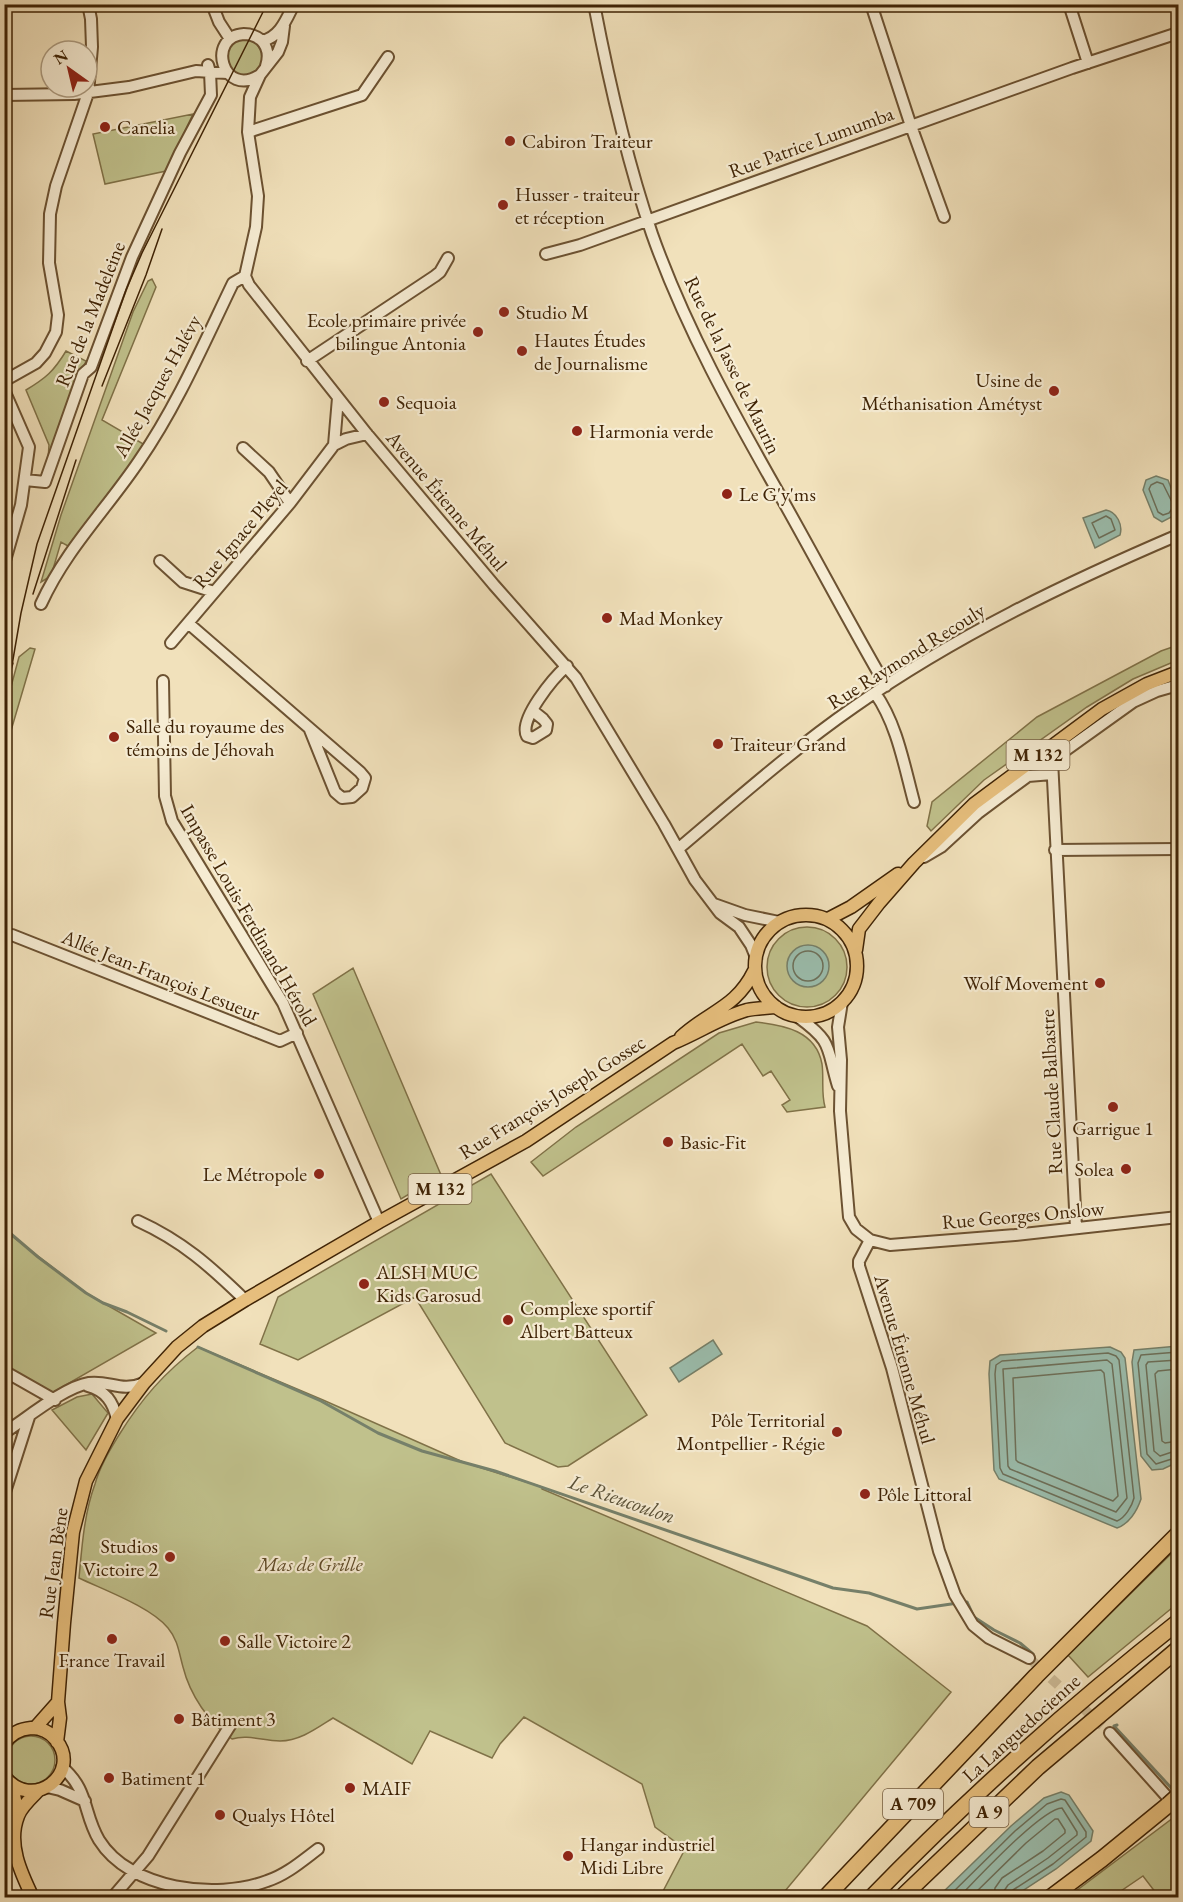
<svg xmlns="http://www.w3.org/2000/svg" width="1183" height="1902" font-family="'EB Garamond',serif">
<rect width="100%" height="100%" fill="#f1e1bb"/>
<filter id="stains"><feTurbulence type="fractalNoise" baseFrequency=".00333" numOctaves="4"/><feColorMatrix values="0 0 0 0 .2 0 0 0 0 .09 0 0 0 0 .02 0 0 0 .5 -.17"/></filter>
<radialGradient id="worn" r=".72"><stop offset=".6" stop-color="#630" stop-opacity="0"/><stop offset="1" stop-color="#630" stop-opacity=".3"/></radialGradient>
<path fill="#c0c18c" stroke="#807248" stroke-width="1.5" d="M226 57a18 18 0 1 1 36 0a18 18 0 1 1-36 0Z
M193,114L166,171L105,184L93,134Z
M152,279L156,287L102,420L145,445L136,459L68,546L61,542L51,576L41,582L61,515L133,312L148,281Z
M66,351L86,361L48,460L49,445L26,390C46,378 54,371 66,351Z
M1178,645V660L1133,679L1087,707L984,780L931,831L927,826L932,802L1037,717L1161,651Z
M30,648L35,649L5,751V709L19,657Z
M767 967a40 40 0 1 1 80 0a40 40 0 1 1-80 0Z
M353,968L441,1175L401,1199L313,994Z
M756,1022C784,1025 816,1031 822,1064C824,1078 821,1093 825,1107L787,1112L782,1105L790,1100L771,1071L763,1076L742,1044L543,1176L531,1162L576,1127L719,1033Z
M491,1174L647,1415L568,1466L558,1467L505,1443L415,1297L298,1360L260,1344L278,1297Z
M4,1230L86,1293L156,1333L52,1393L5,1366Z
M198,1347L323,1400L463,1462L542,1487V1489L867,1626L951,1692L780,1897H660L685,1849L655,1827L642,1784L524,1717L500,1744L492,1758L430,1731L412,1764L333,1718C317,1728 300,1741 280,1741C263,1741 248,1734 232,1739C209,1723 190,1695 183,1667C179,1653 178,1640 168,1628C151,1607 104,1590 79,1578C82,1546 84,1514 95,1484C100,1466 110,1450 119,1435C142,1398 164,1373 198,1347Z
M92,1394L108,1413L86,1450L52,1410L77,1397Z
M1178,1547V1603L1088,1677L1068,1655Z
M7 1760a24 24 0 1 1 48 0a24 24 0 1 1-48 0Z
M1177,1815L1178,1897H1159L1143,1876L1112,1897H1068Z"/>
<path fill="#9bbeae" stroke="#76806a" stroke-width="1.5" d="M1156,476L1168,480L1178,506L1177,514L1162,522L1154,517L1143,490L1146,480Z
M1106,510C1117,512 1123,525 1120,535L1095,548L1083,518Z
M787 966a21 21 0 1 1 42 0a21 21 0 1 1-42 0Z
M713,1340L722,1354L679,1382L670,1368Z
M1178,1346V1462L1163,1469L1152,1470L1141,1456L1132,1362L1134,1350Z
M1110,1347L1121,1352L1125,1358L1141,1499C1137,1511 1129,1524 1117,1528L999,1479L994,1470L989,1374L990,1361L1000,1355Z
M1061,1792L1069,1795L1093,1831L1091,1841L1056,1869L1013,1897H938L1011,1826L1044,1798Z"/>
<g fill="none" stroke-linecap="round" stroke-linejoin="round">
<path stroke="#6d705a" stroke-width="1.5" d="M1157,482L1163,484L1174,506L1169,513L1163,515L1158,512L1149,489L1151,485Z
M1106,516L1111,519L1115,530L1099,538L1092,523Z
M793 966a15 15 0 1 1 30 0a15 15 0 1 1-30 0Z
M1178,1352L1141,1355L1138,1363L1147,1454L1156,1464L1178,1457
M1108,1353L1116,1356L1119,1360L1134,1498C1132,1506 1125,1518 1117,1521L1003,1474L1000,1468L995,1374L996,1365L1002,1361Z
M1107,1360L1112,1364L1127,1498L1116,1512L1010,1469L1008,1466L1003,1369Z
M1178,1360L1148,1362L1146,1365L1154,1451L1160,1456L1178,1450
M1178,1369L1158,1371L1155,1374L1162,1441L1165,1443L1178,1441
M1101,1370L1104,1373L1118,1496L1113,1501L1018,1462L1016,1460L1013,1378Z
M947,1898L1015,1831L1047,1804L1061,1799L1065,1800L1086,1832V1837L1053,1864L1013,1890L1010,1898
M958,1898C976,1880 1041,1809 1062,1808L1077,1832V1835L1048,1858L1008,1885L1004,1891L1003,1898
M970,1898L1026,1843L1055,1819H1058L1065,1830V1833L1043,1851L1002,1878L995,1888L994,1898"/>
<path stroke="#76806a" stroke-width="3" d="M4,1228L38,1257L86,1293L103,1303L127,1312L166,1331
M198,1347L321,1401L378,1433L422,1451L495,1471L833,1588L869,1593L917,1609L958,1603
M964,1603L967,1602L974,1617L994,1630L1020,1643L1033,1654
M1117,1725L1114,1726L1175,1792"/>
<path stroke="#cdbb97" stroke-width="10" stroke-dasharray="10 5" stroke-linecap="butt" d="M1029,1658L1110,1733"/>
<g stroke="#6c5232" stroke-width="14">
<path id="minor" d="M212,4L219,22L230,39
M594,4C609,82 626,158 652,234C685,327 733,413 782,499C817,561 850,624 886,686
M871,4L911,126L944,217
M1069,4L1088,63
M284,26L282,42L278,52L260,75L250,97L248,132L258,196L256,227L245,276L249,285L367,434L494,585L576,678L664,824L695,880L720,913L739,927L751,945L755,955
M262,41C280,37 286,20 294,4
M260,75C222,99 206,36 244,34C250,34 256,36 261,40C268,47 269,57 266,66
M4,95L74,94L129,87L196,71L227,73
M248,132L362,95L388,57
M546,254L580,245L1072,68L1178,33
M307,361L435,276L440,272L448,258
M4,381L36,363L45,353L56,332L58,315L49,263L50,214L56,186L88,93L92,47L91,19L88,4
M4,390L29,447L21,505L4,564
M334,445L338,398
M243,448L269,472L290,503
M25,480L45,482L83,374L91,367L132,257L180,153L211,95L210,72L208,65
M160,561L183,582L214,592
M41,604C66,549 106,510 139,461C177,406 204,343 233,283L245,276
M188,623L360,772L365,778L362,788L352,797L342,798L335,792L310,730
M171,643L290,503L334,445L346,439L367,434
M163,681L165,796L172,821L283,1003L379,1222
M875,693C897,724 904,765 914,802
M533,711L543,719L547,724L546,730L533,738L527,736C518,720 554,677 567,666
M678,849C736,800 792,750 854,707C955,636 1066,583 1178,535
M1055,850L1178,849
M924,857L941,847L978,813L1028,776L1052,774
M714,904L745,915L779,922
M12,935L280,1041L297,1033
M842,1002L838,1027L841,1060L840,1111L849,1217L856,1229L870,1240L890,1245L1015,1235L1178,1217
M798,1017C834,1043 826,1047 838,1086
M138,1221C182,1241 210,1266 245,1300
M1076,1228L1052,760L1133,702L1157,691L1178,685
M870,1240L859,1261V1266L892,1368L939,1551L955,1595L973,1625L989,1638L1029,1658
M4,1371L55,1400
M88,1386C106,1391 113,1402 117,1419
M4,1433C26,1419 64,1387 89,1383C109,1380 121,1393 144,1383
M4,1495L29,1417
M1110,1733L1178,1809
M62,1767C89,1790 83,1813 99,1840C130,1890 216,1900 267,1881C286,1875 302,1861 318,1849
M47,1787L60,1790L85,1801
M112,1898L148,1856L231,1724"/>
</g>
<g stroke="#3f2305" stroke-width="15">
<path id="major" d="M755 966a51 51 0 1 1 102 0a51 51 0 1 1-102 0Z
M828,919L851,907L898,874
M856,950L859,929L879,903L914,863L974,804L1102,709L1147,684L1178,672
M681,1037C709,1011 736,1008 754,971
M35,1728L58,1702
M57,1742L60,1718L58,1702L64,1623L73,1532L86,1481L117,1419L144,1383L177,1347L203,1326L245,1300L379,1222L526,1141L673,1043C698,1033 721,1017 747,1010C757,1008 766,1008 776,1007
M4,1744C10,1734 20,1729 31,1728C41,1728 50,1732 56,1740C83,1773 32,1813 4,1776
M12,1785L18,1815
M33,1898C21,1873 7,1844 18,1816C21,1807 31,1798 38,1791"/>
</g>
<g stroke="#3f2305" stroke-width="18">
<path id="highway" d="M825,1898L1036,1676L1178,1534
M871,1898C967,1799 1070,1707 1178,1622
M901,1898L1038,1767L1178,1649
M1050,1898L1102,1859L1168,1805"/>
</g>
<use href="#minor" stroke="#f6ecd3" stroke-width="10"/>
<use href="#major" stroke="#e8c07e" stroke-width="12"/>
<use href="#highway" stroke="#e8c07e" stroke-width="15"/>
<path stroke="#3f2305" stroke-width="1.5" d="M102,386L146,275L162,229
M33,594L76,460
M11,671L21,613L37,544L126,290L142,253L267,4
M4,695L13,663"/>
<g stroke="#3f2305" stroke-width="18" stroke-linecap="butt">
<path id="highway-bridge" d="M1168,1805L1178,1796"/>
</g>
<use href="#highway-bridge" stroke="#e8c07e" stroke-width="15"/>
</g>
<g fill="#8f2418" stroke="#f6ecd3" stroke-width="2">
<circle cx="105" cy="127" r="6"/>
<circle cx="510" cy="141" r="6"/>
<circle cx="503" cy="205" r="6"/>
<circle cx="504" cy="312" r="6"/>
<circle cx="478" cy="332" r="6"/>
<circle cx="522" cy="351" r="6"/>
<circle cx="1054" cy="391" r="6"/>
<circle cx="384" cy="402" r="6"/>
<circle cx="577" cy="431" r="6"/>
<circle cx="727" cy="494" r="6"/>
<circle cx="607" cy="618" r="6"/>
<circle cx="114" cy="737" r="6"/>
<circle cx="718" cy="744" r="6"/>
<circle cx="1100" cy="983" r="6"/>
<circle cx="1113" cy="1107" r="6"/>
<circle cx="668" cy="1142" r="6"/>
<circle cx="1126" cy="1169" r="6"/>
<circle cx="319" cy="1174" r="6"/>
<circle cx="364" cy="1284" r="6"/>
<circle cx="508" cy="1320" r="6"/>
<circle cx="837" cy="1432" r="6"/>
<circle cx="865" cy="1494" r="6"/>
<circle cx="170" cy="1557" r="6"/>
<circle cx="112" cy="1639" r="6"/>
<circle cx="225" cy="1641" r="6"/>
<circle cx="179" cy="1719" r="6"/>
<circle cx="109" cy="1778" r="6"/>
<circle cx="350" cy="1788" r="6"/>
<circle cx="220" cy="1815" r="6"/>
<circle cx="568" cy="1856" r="6"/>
</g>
<g text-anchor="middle" stroke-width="4.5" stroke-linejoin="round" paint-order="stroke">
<g fill="#f6ecd3" stroke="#765f43" stroke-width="1.5">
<rect x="1006.5" y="740" width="63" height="30" rx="4.5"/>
<rect x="408.5" y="1174" width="63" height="30" rx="4.5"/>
<rect x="883" y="1789" width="60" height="30" rx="4.5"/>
<rect x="969.5" y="1797" width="39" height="30" rx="4.5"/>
</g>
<g font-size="18" font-weight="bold" fill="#3f2305">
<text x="1038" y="761">M 132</text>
<text x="440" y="1195">M 132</text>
<text x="913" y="1810">A 709</text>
<text x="989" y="1818">A 9</text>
</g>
<g font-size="20" fill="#3f2305" stroke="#f6ecd3" text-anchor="start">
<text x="117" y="134">Canelia</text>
<text x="522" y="148">Cabiron Traiteur</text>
<text x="515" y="201">Husser - traiteur<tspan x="515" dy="23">et réception</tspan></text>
<text x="516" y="319">Studio M</text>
<text x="466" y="327" text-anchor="end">Ecole primaire privée<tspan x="466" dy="23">bilingue Antonia</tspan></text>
<text x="534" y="347">Hautes Études<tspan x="534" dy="23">de Journalisme</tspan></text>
<text x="1042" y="387" text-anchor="end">Usine de<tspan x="1042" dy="23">Méthanisation Amétyst</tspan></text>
<text x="396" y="409">Sequoia</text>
<text x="589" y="438">Harmonia verde</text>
<text x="739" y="501">Le G'y'ms</text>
<text x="619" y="625">Mad Monkey</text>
<text x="126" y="733">Salle du royaume des<tspan x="126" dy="23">témoins de Jéhovah</tspan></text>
<text x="730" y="751">Traiteur Grand</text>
<text x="1088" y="990" text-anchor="end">Wolf Movement</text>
<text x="1113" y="1135" text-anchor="middle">Garrigue 1</text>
<text x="680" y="1149">Basic-Fit</text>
<text x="1114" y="1176" text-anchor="end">Solea</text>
<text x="307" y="1181" text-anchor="end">Le Métropole</text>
<text x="376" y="1279">ALSH MUC<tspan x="376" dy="23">Kids Garosud</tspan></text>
<text x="520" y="1315">Complexe sportif<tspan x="520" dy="23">Albert Batteux</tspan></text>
<text x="825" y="1427" text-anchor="end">Pôle Territorial<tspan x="825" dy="23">Montpellier - Régie</tspan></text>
<text x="877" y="1501">Pôle Littoral</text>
<text x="158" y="1553" text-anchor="end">Studios<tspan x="158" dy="23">Victoire 2</tspan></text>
<text x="237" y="1648">Salle Victoire 2</text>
<text x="112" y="1667" text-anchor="middle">France Travail</text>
<text x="191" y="1726">Bâtiment 3</text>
<text x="121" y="1785">Batiment 1</text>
<text x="362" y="1795">MAIF</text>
<text x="232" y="1822">Qualys Hôtel</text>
<text x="580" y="1851">Hangar industriel<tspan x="580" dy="23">Midi Libre</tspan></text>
</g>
<g font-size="20" fill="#3f2305" stroke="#f6ecd3">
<text transform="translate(811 142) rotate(-20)" y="7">Rue Patrice Lumumba</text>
<text transform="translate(90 314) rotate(-68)" y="7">Rue de la Madeleine</text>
<text transform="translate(733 365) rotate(64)" y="7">Rue de la Jasse de Maurin</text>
<text transform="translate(157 386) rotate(-61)" y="7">Allée Jacques Halévy</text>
<text transform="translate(447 501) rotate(50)" y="7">Avenue Étienne Méhul</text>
<text transform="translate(240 534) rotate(-50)" y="7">Rue Ignace Pleyel</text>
<text transform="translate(906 656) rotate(-32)" y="7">Rue Raymond Recouly</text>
<text transform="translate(249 915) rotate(60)" y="7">Impasse Louis-Ferdinand Hérold</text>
<text transform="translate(161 975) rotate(22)" y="7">Allée Jean-François Lesueur</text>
<text transform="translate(1051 1092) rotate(-93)" y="7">Rue Claude Balbastre</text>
<text transform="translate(552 1097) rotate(-32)" y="7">Rue François-Joseph Gossec</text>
<text transform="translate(1023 1215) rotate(-5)" y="7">Rue Georges Onslow</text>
<text transform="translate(905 1359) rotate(74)" y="7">Avenue Étienne Méhul</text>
<text transform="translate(53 1563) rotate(-82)" y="7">Rue Jean Bène</text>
<text transform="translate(1021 1728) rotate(-42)" y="7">La Languedocienne</text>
</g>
<g font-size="20" font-style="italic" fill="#5f4a27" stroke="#f6ecd3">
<text x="310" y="1571">Mas de Grille</text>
</g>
<g font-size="21" font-style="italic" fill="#5b5238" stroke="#f6ecd3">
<text transform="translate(622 1499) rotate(19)" y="7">Le Rieucoulon</text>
</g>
</g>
<rect width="1183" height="1902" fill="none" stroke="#f1e1bb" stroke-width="24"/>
<rect x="6" y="6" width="1171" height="1890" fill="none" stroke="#3f2305" stroke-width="3"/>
<rect x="12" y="12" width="1159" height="1878" fill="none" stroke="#3f2305" stroke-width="1.5"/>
<g transform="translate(69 69) rotate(326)"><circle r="28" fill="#f6ecd3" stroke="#ad9c81" stroke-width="1.5"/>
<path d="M0-4.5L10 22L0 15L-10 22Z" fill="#8f2418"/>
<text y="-9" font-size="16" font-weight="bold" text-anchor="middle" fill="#3f2305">N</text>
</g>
<rect width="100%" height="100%" filter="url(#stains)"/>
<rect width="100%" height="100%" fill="url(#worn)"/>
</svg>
